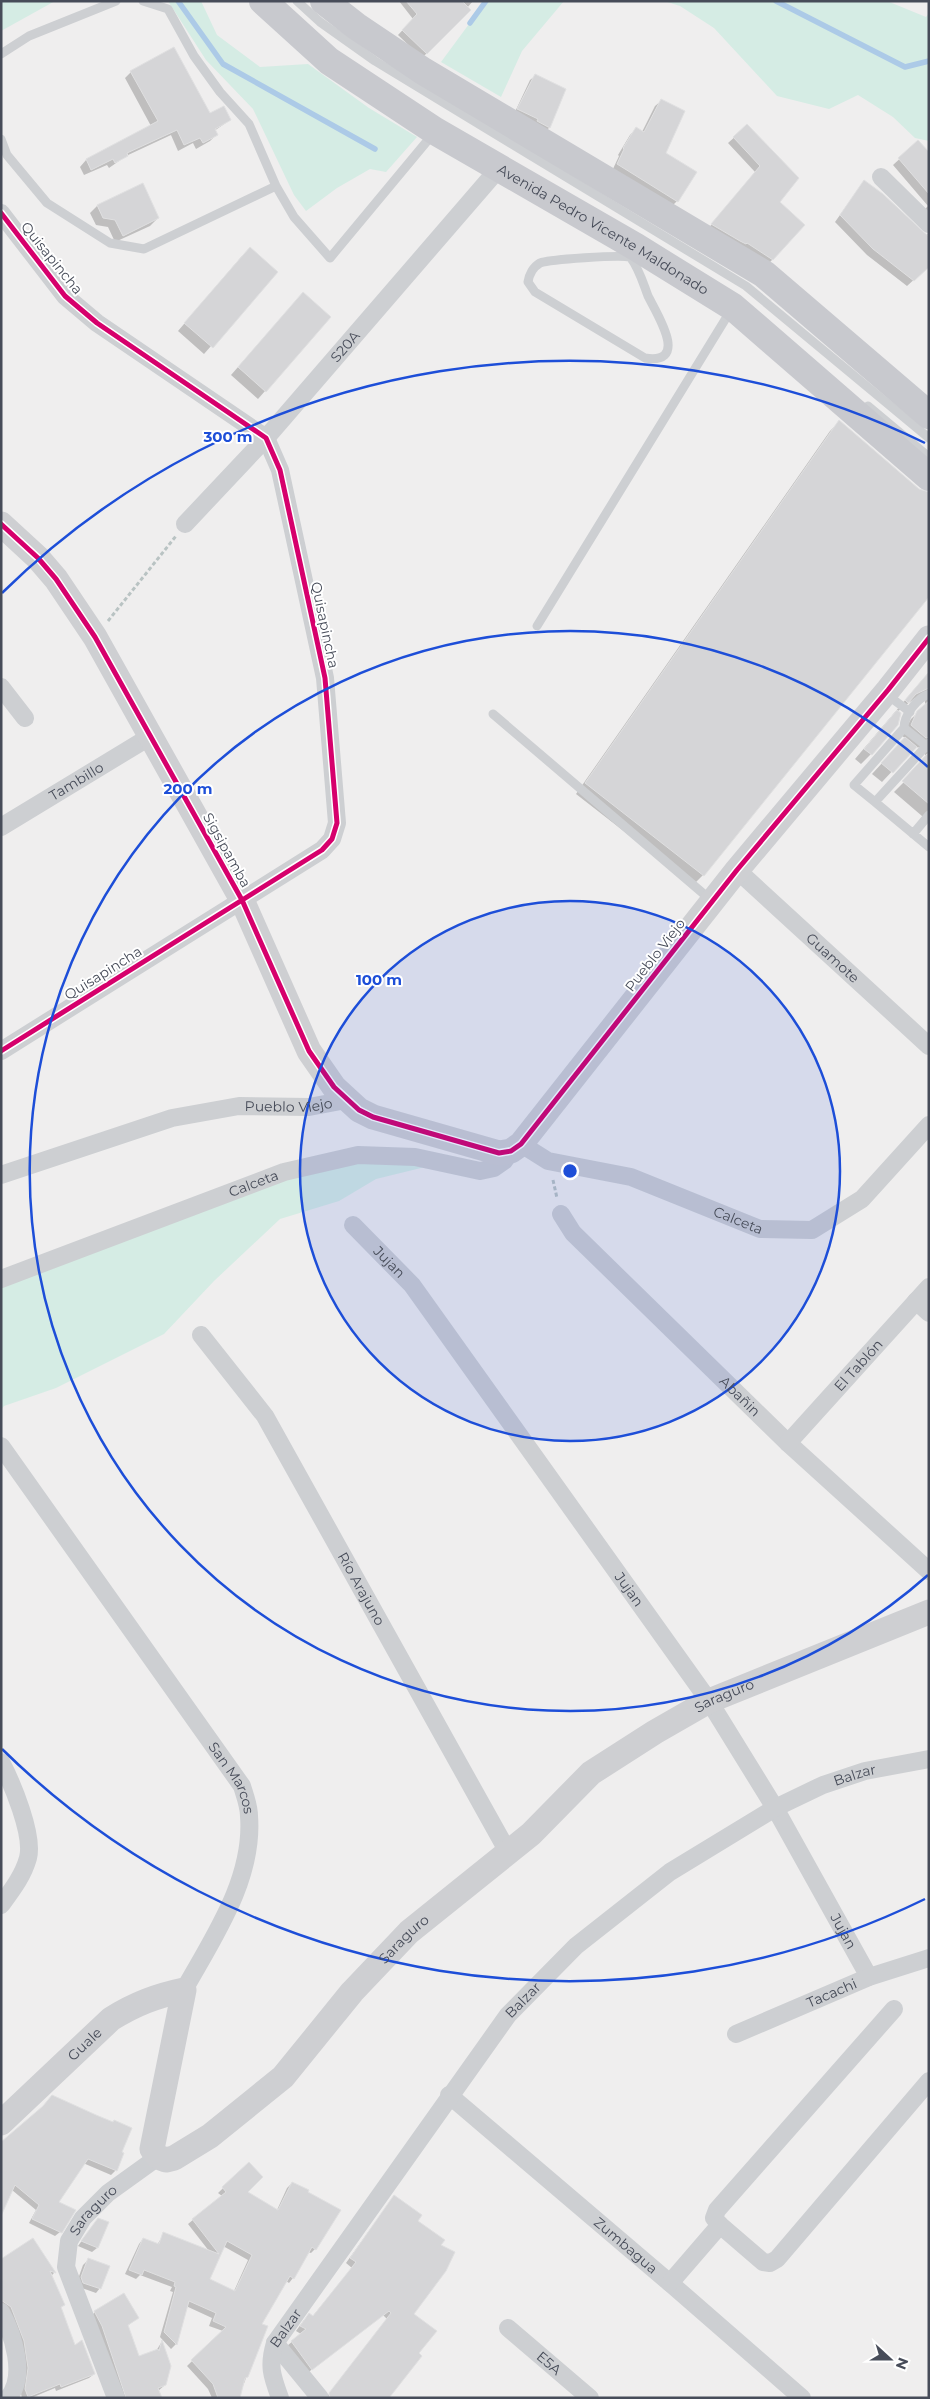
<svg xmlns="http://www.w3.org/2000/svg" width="930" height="2399" font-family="Montserrat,sans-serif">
<rect width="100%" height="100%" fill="#efeeee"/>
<path fill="#d5ece4" d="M1,1H55L1,31Z
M168,1H201L217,35L260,67L308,64L369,108L417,137L386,172L370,169L337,188L306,211L294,195L253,109L206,60Z
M486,1H564L522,51L501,97L441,62Z
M664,1H887L926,17L929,13V141L915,138L893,117L858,95L829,109L777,96L714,28L680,6Z
M354,1158L419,1159L425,1167L376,1179L339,1201L280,1219L214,1281L164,1334L56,1388L4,1406L1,1410V1287L249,1185Z"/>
<path fill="#0003" fill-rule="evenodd" d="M399,1H473L467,8L469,10L422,58L398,35L413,19Z
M131,72L209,115L230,120L214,131L216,135L210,141L196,149L193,143L178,151L171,135L126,156L109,168L107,165L84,175L80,167L86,160L151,126L125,78Z
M535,76L564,90L549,128L544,132L514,114L530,80Z
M661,101L665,153L677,201L671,207L612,171L619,156L618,155L630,135L636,129L642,132L655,106Z
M747,126L778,202L772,260L767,265L707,230L755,172L728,143Z
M918,142L929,154V222L921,213L928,206L893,165Z
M864,181L921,233L929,235V266L907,286L867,255L835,222Z
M97,206L158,218L150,226L115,242L108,227L96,225L90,213Z
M242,256L276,272L204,354L178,331Z
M296,301L330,317L258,399L231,375Z
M839,422L703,875L693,885L576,794L830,431Z
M929,672V822L894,792L926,760L924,748L915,747L882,782L872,774L905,738L902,736L911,719L925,706V701L915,698L897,712V725L871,754L861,764L855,759Z
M1,2144L120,2153L116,2170L111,2175L83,2163L57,2202L60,2232L55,2236L29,2223L36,2210L12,2190Z
M249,2163L246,2192L277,2210L287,2188L292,2183L315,2249L311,2253L308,2252L293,2278L289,2283L286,2281L260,2324L245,2381L238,2398H212L208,2389L187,2366L223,2331L209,2326L212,2318L186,2306L176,2344L171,2349L160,2337L173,2292L170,2291L172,2287L140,2275L136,2279L125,2274L139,2244L143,2239L157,2245L164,2234L209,2251L188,2224L222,2196L218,2193ZM223,2246L248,2260L234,2291L209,2280Z
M394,2196L416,2222L412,2314L418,2354L387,2398H326L387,2319L383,2315L306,2374L287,2346L301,2334L296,2331L304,2320L312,2317L352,2268L346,2263Z
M107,2223L97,2248L92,2252L78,2246L94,2224Z
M33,2240L54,2273L51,2276L63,2305L60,2308L74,2347L94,2374L89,2378L56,2391L55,2388L31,2398H22L1,2309V2261Z
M88,2260L100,2288L96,2293L79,2287L77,2282L83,2265Z
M95,2312L138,2318L127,2326L138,2358L156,2351L161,2343L165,2385L158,2391L161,2398H121L90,2317Z"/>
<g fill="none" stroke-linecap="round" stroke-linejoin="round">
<path stroke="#accae7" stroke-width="5.5" d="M178,1L223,64L375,149
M776,1L905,67L929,61
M470,23L486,1"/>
</g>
<path fill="#d5d5d7" stroke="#e0e0e1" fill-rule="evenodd" d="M406,1H462L471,10L427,54L402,30L417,14Z
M174,47L210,113L224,106L231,120L215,129L218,135L203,143L200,138L184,145L177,130L127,153L128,156L115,163L113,159L91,170L86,159L158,121L130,71Z
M535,74L566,89L550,128L537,121L538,119L517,109Z
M661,99L685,111L666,153L697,172L678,202L617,164L624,149L623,148L636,127L644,132Z
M747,124L799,178L780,202L805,225L773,260L747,243L746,244L740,241L711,224L760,166L733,137Z
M918,140L929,152V194L898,158Z
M864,180L883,194L929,237V267L914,281L873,249L840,215Z
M143,183L159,218L123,236L115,220L103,218L97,205Z
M250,247L278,272L213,348L184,323Z
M303,292L331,317L266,392L238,367Z
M839,420L919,489L929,492V597L704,876L585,783Z
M929,672V688L916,694L908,703L905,700Z
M929,701V737L926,738L911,725L917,711Z
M897,710L901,713L898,725L872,755L864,749Z
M905,737L917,747L893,773L881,763Z
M927,754H929V804L902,781Z
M52,2095L96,2115L113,2122L114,2120L132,2128L122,2152L124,2153L117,2171L88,2159L59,2202L76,2210L62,2233L32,2219L39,2205L15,2185L1,2216V2142L43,2106Z
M249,2162L263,2177L248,2192L278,2210L292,2182L309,2190L308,2192L341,2210L316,2250L312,2247L294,2279L290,2276L262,2324L268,2326L248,2377L245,2378L240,2398H218L213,2384L191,2360L226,2327L213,2321L216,2313L189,2301L177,2345L164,2332L176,2287L174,2286L175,2282L144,2270L142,2275L129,2270L143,2238L159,2244L163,2232L219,2254L192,2219L226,2192L222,2187ZM227,2241L252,2255L235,2291L210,2279Z
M394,2195L422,2215L418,2221L445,2240L441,2245L455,2252L446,2271L414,2314L437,2331L419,2353L422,2356L389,2398H330L329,2393L391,2313L389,2311L312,2370L291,2341L306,2329L300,2326L309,2313L313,2316L356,2262L350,2258Z
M98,2218L109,2222L98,2248L81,2241Z
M33,2238L56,2273L50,2271L65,2305L61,2307L75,2345L82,2340L95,2374L61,2387L60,2384L28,2397L25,2389L28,2368L24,2341L11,2307L1,2300V2259Z
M88,2258L110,2266L101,2289L83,2283L81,2277Z
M124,2293L139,2318L128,2325L139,2356L158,2349L159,2351L162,2340L171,2366L166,2385L158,2388L162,2398H126L102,2326L94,2311Z"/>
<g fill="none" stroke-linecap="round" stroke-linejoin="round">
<path stroke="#b9c3c3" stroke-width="3" stroke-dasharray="4 2.5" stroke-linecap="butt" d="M108,621L176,536
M553,1180L557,1198"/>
<path stroke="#cdcfd2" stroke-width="9" d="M143,1L168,9L194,56L220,92L249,124L276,186L294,217L330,258L433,134
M297,1L320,22L375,61L746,286L929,438
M1,54L29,36L116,1
M1,139L7,155L47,203L110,243L144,249L276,186
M630,257C639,268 643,283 648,296C657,314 690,365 645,358L535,292L528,282C529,275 533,267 540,263C551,259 618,255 630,257Z
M868,406L929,457
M537,626L731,310
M886,694L910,712
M929,694C917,698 904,715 904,728L854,785L875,802L929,743
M493,714L712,901
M904,728L929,748
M875,802L929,847
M913,834L929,815"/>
<g stroke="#cdcfd2" stroke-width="18">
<path d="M881,177L929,224"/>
<path d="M1,213L65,296L97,323L266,438L280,470L325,678L337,823L332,839L322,850L1,1051"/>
<path id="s1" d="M185,524L266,438L500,167"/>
<path d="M1,687L25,718"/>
<path id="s2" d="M1,827L151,736"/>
<path id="s3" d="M737,870L929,1046"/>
<path id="s4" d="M521,1144L548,1161L631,1177L760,1229L812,1230L862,1199L929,1125"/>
<path id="s5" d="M1,1175L172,1118L239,1106L309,1107L346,1100"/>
<path id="s6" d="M561,1214L573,1233L788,1443L929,1571"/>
<path id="s7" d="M353,1225L412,1285L709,1701L775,1808L869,1977"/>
<path id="s8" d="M1,1279L284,1172L358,1155L415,1157L480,1171L494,1168L504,1161L511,1151"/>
<path d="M916,1301L929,1313"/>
<path id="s9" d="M201,1335L265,1416L508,1852"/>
<path id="s10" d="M788,1443L929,1287"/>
<path id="s11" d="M1,1446L242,1786C245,1796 249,1806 249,1816C254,1879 213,1938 184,1990"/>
<path d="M1,1762C12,1783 34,1835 28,1858C23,1876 12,1890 1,1905"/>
<path id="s12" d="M736,2034L869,1977L929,1958"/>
<path id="s13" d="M449,2095L670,2283L802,2398"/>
<path d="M720,2225L714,2218L717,2210L894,2009"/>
<path d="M670,2283L720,2225L763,2262L770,2263L777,2259L929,2081"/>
<path d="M1,2312C13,2334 27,2377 8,2398"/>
<path id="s14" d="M508,2328L590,2398"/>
<path d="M275,2343L320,2398"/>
<path id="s15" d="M116,2398L66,2267L69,2241L83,2218L108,2193L158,2157"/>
<path id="s16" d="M280,2398C272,2376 268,2366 275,2343L508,2015L576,1946L670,1872L775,1808L823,1785L865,1771L929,1759"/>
</g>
<g stroke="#cecfd2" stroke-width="25">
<path d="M1,524L38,558L56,579L95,637L242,900L309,1051L334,1087L359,1110L373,1117L499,1153L511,1151L521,1144L737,870L888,690L929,638"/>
<path id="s17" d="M1,2123L111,2019C135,2004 156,1996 184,1990L152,2149L158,2157L166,2160L174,2158L210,2136L283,2077L352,1992L409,1932L531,1834L591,1773L655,1732L709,1701L929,1612"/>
</g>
<g stroke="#c8c9ce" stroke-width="28">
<path id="s18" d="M263,1L329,61L435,131L636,247L733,307L929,477"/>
<path d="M324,1L356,26L423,71L764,274L929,415"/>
</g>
<g stroke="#fff" stroke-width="8">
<path id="cycleway" d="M1,213L65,296L97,323L266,438L280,470L325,678L337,823L332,839L322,850L1,1051
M1,524L38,558L56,579L95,637L242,900L309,1051L334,1087L359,1110L373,1117L499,1153L511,1151L521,1144L737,870L888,690L929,638"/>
</g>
<use href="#cycleway" stroke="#d6006c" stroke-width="5"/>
</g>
<circle cx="570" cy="1171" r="270" fill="#1d4ed8" fill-opacity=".12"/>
<g fill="none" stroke="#1d4ed8" stroke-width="2.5">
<circle cx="570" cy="1171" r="270"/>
<path d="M928 1575A540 540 0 1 1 928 767"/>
<path d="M925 1899A810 810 0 0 1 2 1749M2 593A810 810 0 0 1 925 443"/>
</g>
<g text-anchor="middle" stroke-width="4" stroke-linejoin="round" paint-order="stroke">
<g font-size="14" fill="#474c59" stroke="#fff">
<text dy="5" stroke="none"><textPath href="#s18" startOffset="411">Avenida Pedro Vicente Maldonado</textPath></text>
<text transform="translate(52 258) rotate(51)" y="5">Quisapincha</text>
<text dy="5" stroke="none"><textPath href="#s1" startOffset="239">S20A</textPath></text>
<text transform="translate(325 625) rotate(78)" y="5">Quisapincha</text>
<text dy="5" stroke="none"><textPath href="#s2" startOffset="88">Tambillo</textPath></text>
<text transform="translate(227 850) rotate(61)" y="5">Sigsipamba</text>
<text transform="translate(655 955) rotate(-52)" y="5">Pueblo Viejo</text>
<text dy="5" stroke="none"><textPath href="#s3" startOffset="130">Guamote</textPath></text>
<text transform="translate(103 973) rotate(-32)" y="5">Quisapincha</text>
<text dy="5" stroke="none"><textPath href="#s5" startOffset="298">Pueblo Viejo</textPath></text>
<text dy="5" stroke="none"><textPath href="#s8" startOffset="270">Calceta</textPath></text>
<text dy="5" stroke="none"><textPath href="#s4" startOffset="232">Calceta</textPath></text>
<text dy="5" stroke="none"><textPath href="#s7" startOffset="52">Jujan</textPath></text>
<text dy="5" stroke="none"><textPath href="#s10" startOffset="105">El Tablón</textPath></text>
<text dy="5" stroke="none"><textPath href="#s6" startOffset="256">Abañin</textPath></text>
<text dy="5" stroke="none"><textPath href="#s9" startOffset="301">Río Arajuno</textPath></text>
<text dy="5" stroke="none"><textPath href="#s7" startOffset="458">Jujan</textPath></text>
<text dy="5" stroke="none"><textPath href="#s17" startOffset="1144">Saraguro</textPath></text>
<text dy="5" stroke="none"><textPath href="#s16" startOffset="885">Balzar</textPath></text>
<text dy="5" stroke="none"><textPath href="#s11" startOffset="405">San Marcos</textPath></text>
<text dy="5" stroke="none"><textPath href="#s7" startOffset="862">Jujan</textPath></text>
<text dy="5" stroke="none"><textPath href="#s17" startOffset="739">Saraguro</textPath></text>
<text dy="5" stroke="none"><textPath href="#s12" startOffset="104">Tacachi</textPath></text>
<text dy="5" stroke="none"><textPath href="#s16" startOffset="480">Balzar</textPath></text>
<text dy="5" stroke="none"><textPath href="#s17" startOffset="115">Guale</textPath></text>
<text dy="5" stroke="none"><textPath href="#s15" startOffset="206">Saraguro</textPath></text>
<text dy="5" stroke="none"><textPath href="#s13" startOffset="232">Zumbagua</textPath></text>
<text dy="5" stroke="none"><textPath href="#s16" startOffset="75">Balzar</textPath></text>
<text dy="5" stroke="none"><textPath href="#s14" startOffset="54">E5A</textPath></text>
</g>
</g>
<circle cx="570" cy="1171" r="8" fill="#1d4ed8" stroke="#fff" stroke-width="2.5"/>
<g font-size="15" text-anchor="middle" font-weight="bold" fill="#1d4ed8" stroke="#fff" stroke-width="4" stroke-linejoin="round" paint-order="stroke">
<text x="228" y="442">300 m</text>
<text x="188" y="794">200 m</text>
<text x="379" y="985">100 m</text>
</g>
<rect width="930" height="2399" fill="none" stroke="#474c59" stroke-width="5"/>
<g transform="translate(890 2359) rotate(111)" stroke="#ffffff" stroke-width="4" paint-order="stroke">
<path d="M0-4L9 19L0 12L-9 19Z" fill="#474c59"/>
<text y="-8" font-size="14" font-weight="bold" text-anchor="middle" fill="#474c59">N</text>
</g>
</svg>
